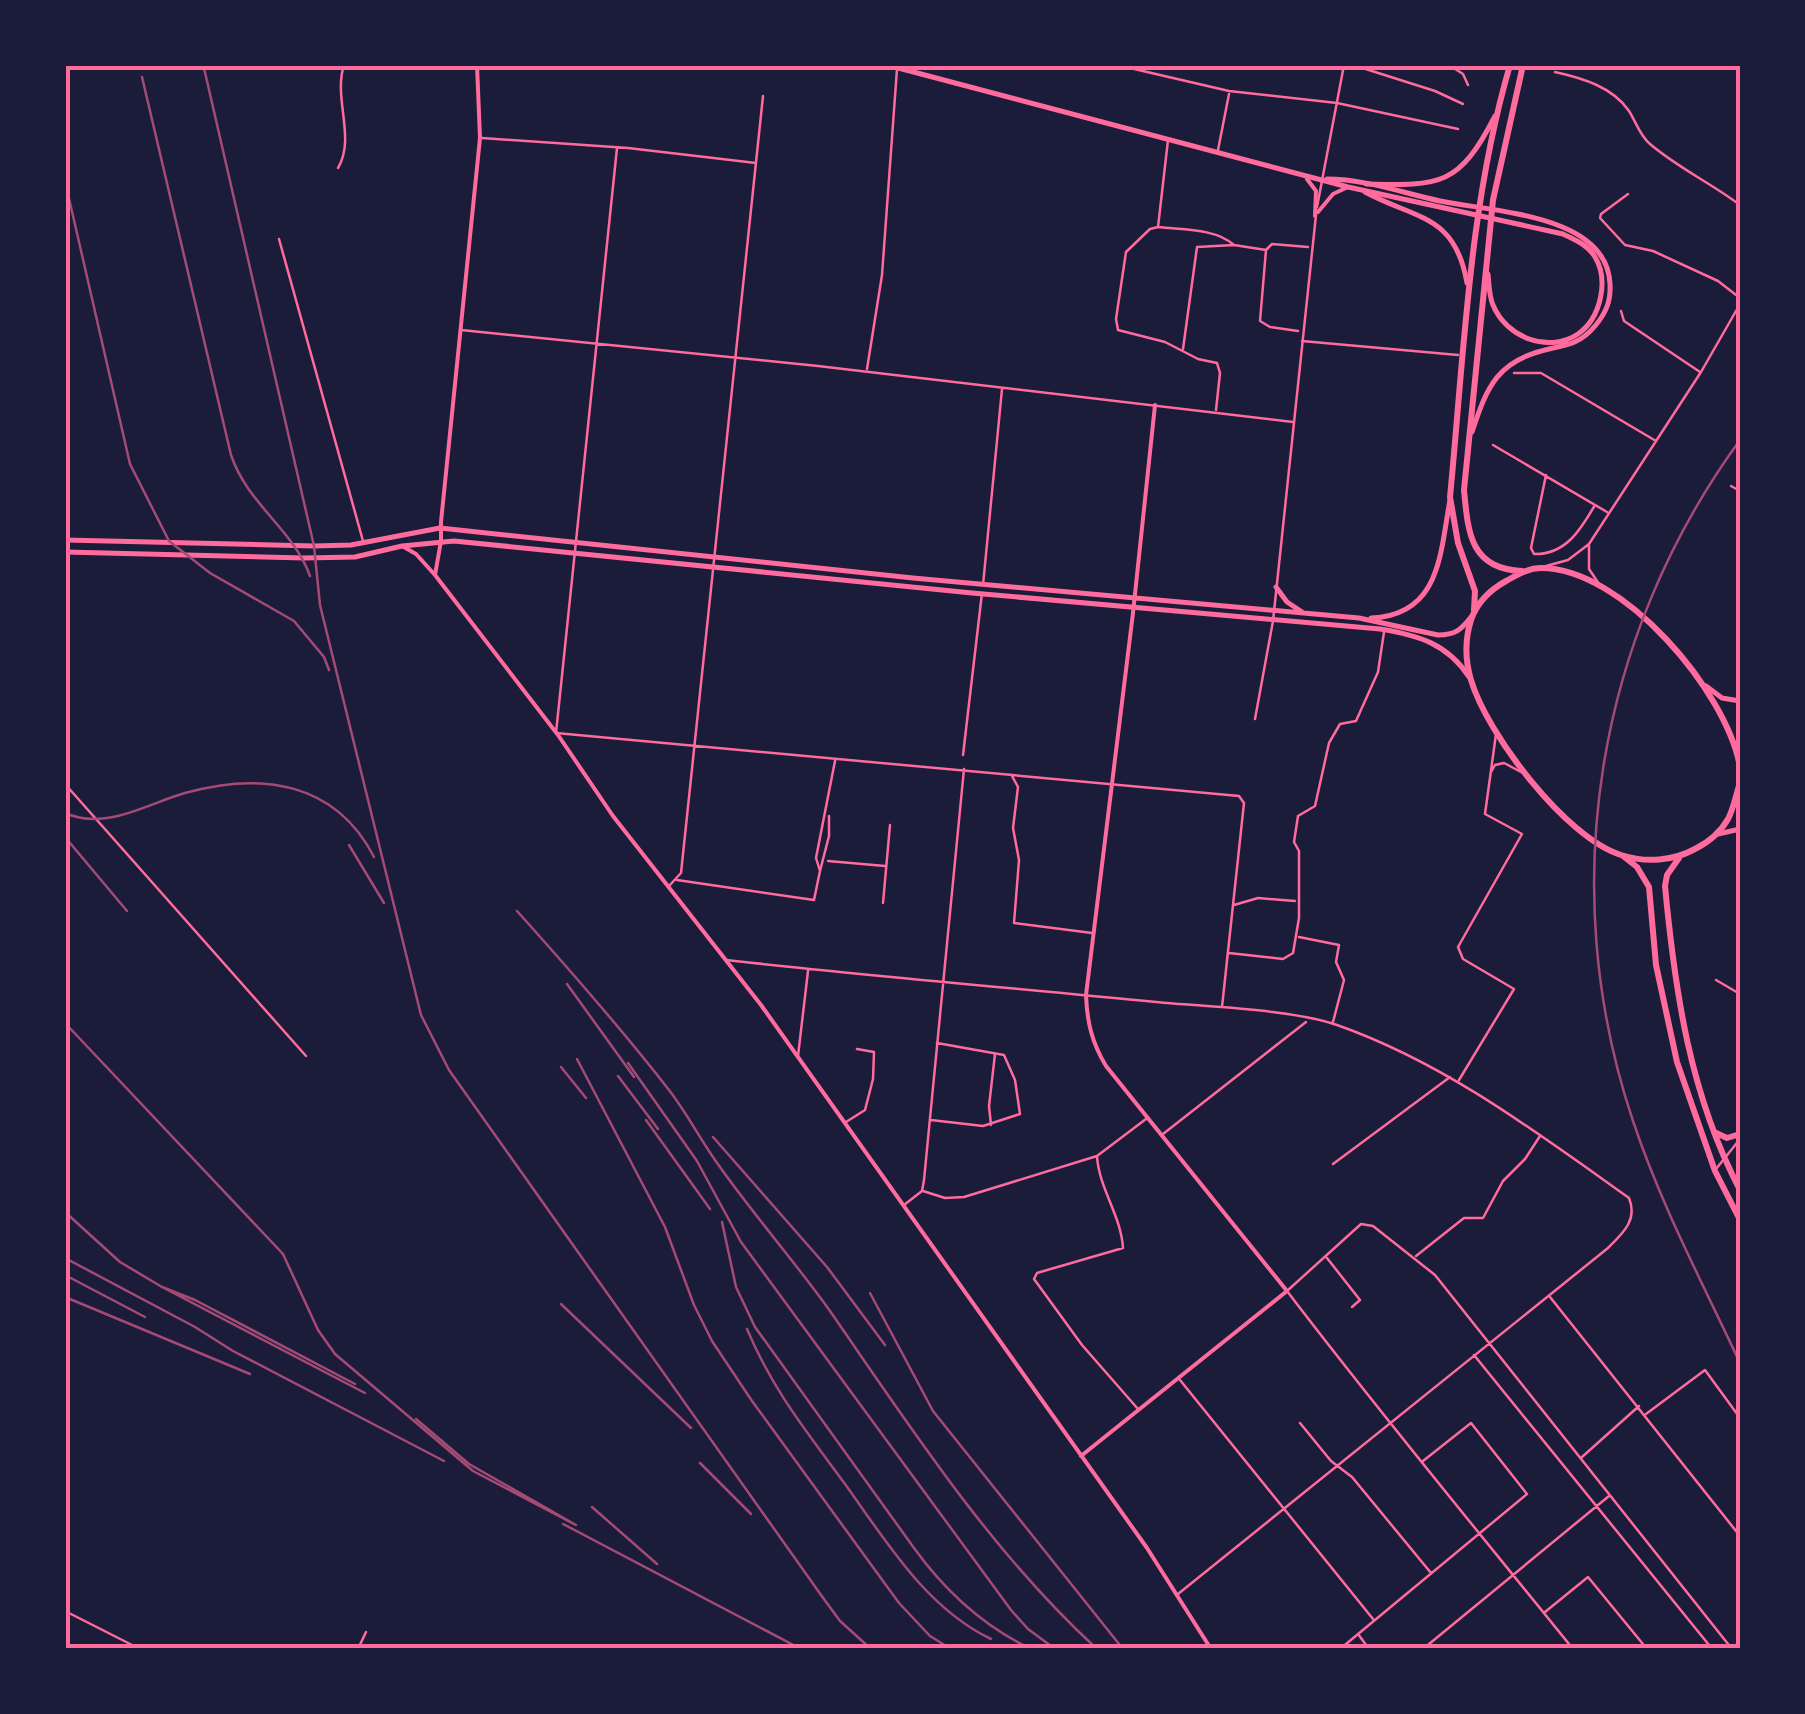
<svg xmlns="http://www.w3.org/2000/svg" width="1805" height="1714" font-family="'Nunito Sans',sans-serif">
<rect width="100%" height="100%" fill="#1b1b3a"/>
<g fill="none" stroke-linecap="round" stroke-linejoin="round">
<path stroke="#ff6b9d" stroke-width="2.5" d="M1117,65L1229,91L1337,103L1458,129
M1353,65L1435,91L1463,104
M1449,65L1463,74L1468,85
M1555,72C1582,78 1613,87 1629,111C1636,122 1640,136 1650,144C1678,168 1711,183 1740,205
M482,138L628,148L756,163
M617,148L556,733L1239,796L1244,803L1222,1007
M1218,150L1229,94
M338,168C356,138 333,98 344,65
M1628,194L1601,214L1600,218L1625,245L1653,251L1718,281L1740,298
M1317,207L1344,65
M1158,227L1168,140
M279,239L363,541
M1621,311L1624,321L1700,372
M461,330L818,366L1293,422
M1298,331L1270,327L1260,321L1266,250L1272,244L1308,247
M1302,341L1458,355
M1183,349L1197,247L1234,245L1266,250
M867,369L882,275L897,69
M1514,373H1541L1656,441
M1216,410L1220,373L1217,363L1198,359L1165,342L1118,330L1116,319L1126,252L1150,229L1158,227C1182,230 1215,228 1234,245
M1493,445L1607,512
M1546,475L1531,548L1534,554C1566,555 1581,529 1595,505
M1731,486L1740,491
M1589,545V569L1599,584
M1546,566L1568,560L1589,544L1701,372L1740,304
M983,585L1002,389
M1740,650V659
M1739,690L1740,675
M1255,719L1273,621L1316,215
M963,755L982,593
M1491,772L1495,765L1504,763L1521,772
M1012,776L1018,787L1013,828L1019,860L1014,923L1092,933
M65,784L306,1056
M828,861L885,866
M820,871L829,836V816
M677,880L814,900L820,871L816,858L835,761
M669,886L681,873L763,96
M883,903L890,825
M1234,905L1258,898L1295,901
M1299,937L1339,945L1336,962L1344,980L1333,1022
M1229,953L1283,959L1293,953L1299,918V851L1294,842L1298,816L1315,806L1329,743L1340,724L1356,721L1378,672L1384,632
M726,960C869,976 1013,988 1156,1002C1207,1007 1291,1009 1337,1025C1445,1063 1536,1132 1629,1198C1638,1220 1623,1233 1608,1248L1178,1594
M1716,980L1740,994
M798,1056L808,971
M1459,1080L1514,989L1463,959L1458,947L1522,834L1485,814L1496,734
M931,1120L983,1126L1020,1114L1015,1080L1004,1055L937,1043
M846,1122L865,1110L873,1079L874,1052L857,1049
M991,1125L989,1106L995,1054
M1163,1134L1306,1022
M1097,1156C1099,1189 1121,1215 1123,1248L1037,1273L1034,1279L1082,1345L1138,1409
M1333,1164L1450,1077
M1716,1169L1740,1139
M923,1191L945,1198L964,1197L1097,1156L1146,1119
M904,1205L922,1191L924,1180L964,769
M1416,1256L1464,1218H1483L1503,1181L1525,1159L1540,1136
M1327,1258L1360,1300L1352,1307
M1550,1297L1740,1536
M1474,1355L1709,1645
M1180,1380L1373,1619
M1646,1414L1705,1370L1740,1418
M1300,1423L1331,1461L1352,1477L1431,1573
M1582,1457L1639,1406
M65,1611L140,1649
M1545,1612L1588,1577L1647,1649
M1358,1634L1369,1649
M358,1649L366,1632
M1340,1649L1527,1494L1471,1423L1423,1461
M1423,1649L1609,1496
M1573,1649C1477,1530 1379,1412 1287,1291L1361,1224L1373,1226L1435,1275L1732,1649"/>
<path stroke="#ff6b9d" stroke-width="4" d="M1307,179L1316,191L1315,216
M1318,212L1333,194L1348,187
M402,546L416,554L435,575L558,735L613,816L761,1005L1147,1548L1211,1649
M435,575L441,541V522L480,138L477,65
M1081,1456L1287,1291L1106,1066C1092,1043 1087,1022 1086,995L1133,613L1155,405"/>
<path stroke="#ff6b9d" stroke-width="5" d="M887,65L1348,187L1563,234C1575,240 1588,245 1595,257C1609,280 1601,318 1578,334C1548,354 1506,337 1493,305C1489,296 1489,284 1488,274
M1327,179C1365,179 1403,193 1440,201C1493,212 1607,214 1610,284C1611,301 1606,313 1595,326C1582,342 1569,345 1549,349C1498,360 1487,386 1472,432
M65,540L314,546L351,545L440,528L913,578L1359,618L1438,635C1455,635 1461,630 1471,617
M65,552L304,558L355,557L402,546L454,541L972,593L1380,629C1418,635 1448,644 1469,677
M1276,587L1287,602L1302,612
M1371,618C1441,615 1440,553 1450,500
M1718,834L1740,829"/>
<path stroke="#ff6b9d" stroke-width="5" d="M1366,184C1441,186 1459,186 1495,116
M1365,192C1417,220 1455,214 1467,283
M1706,686L1722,698L1740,701
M1738,754L1740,728"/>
<path stroke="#ff6b9d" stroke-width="6" d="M1522,571C1470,569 1468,532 1464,490L1493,200L1523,65
M1474,610L1475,591L1458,543L1450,497C1464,353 1469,205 1510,65
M1740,767C1727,692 1623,568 1541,568C1528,568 1517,575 1506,581C1490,590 1477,602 1471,620C1465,639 1465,660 1471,680C1487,734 1566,838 1621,855C1646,863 1673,861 1695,849C1709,842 1720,833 1728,819C1734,808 1736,794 1740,783
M1623,856L1637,867L1649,887L1656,965L1677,1062L1715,1171L1740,1220
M1679,858L1667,875L1665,886C1675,992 1690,1095 1740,1190
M1714,1132L1727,1138L1740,1134"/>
<path stroke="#a44b75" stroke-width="2.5" d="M204,68L314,546L320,605L421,1015L449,1070L821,1595L840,1621L871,1649
M142,77L231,455C248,505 293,529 310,576
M65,181L130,464L169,541L210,573L294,621L324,657L329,670
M1740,440C1596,637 1555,889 1633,1121C1661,1205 1703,1284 1740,1363
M65,813C106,831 146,804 185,793C260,772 335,781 374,857
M65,837L127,911
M349,845L384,903
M517,911C569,969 621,1028 669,1090C686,1112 699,1137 715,1160C751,1212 793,1259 830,1311C911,1428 991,1552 1097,1649
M567,984L634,1077
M65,1023L283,1254L318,1330L335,1354L473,1471L576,1525L469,1464L416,1419
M577,1059L665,1227L694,1305L712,1341L752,1401L899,1603L930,1636L951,1649
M628,1063L697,1161L741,1242L1011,1610L1028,1629L1055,1649
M561,1067L586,1098
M618,1076L658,1129
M646,1120L710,1209
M713,1137L827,1267L885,1345
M65,1212L120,1262L162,1287
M722,1222L736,1287L755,1327L914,1548C945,1591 983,1626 1031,1649
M65,1258L195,1327L233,1351L444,1461
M65,1275L145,1317
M870,1293L933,1411L1123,1649
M65,1297L250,1374
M561,1304L691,1428
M747,1329C772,1389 807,1432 845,1484C886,1541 926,1608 991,1639
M355,1384L195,1300L162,1287L365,1393
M700,1463L751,1514
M592,1507L657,1564
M563,1524L801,1649"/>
</g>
<rect width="1805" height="1714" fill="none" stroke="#1b1b3a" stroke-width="135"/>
<rect x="68" y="68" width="1670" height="1578" fill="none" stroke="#ff6b9d" stroke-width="4"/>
</svg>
